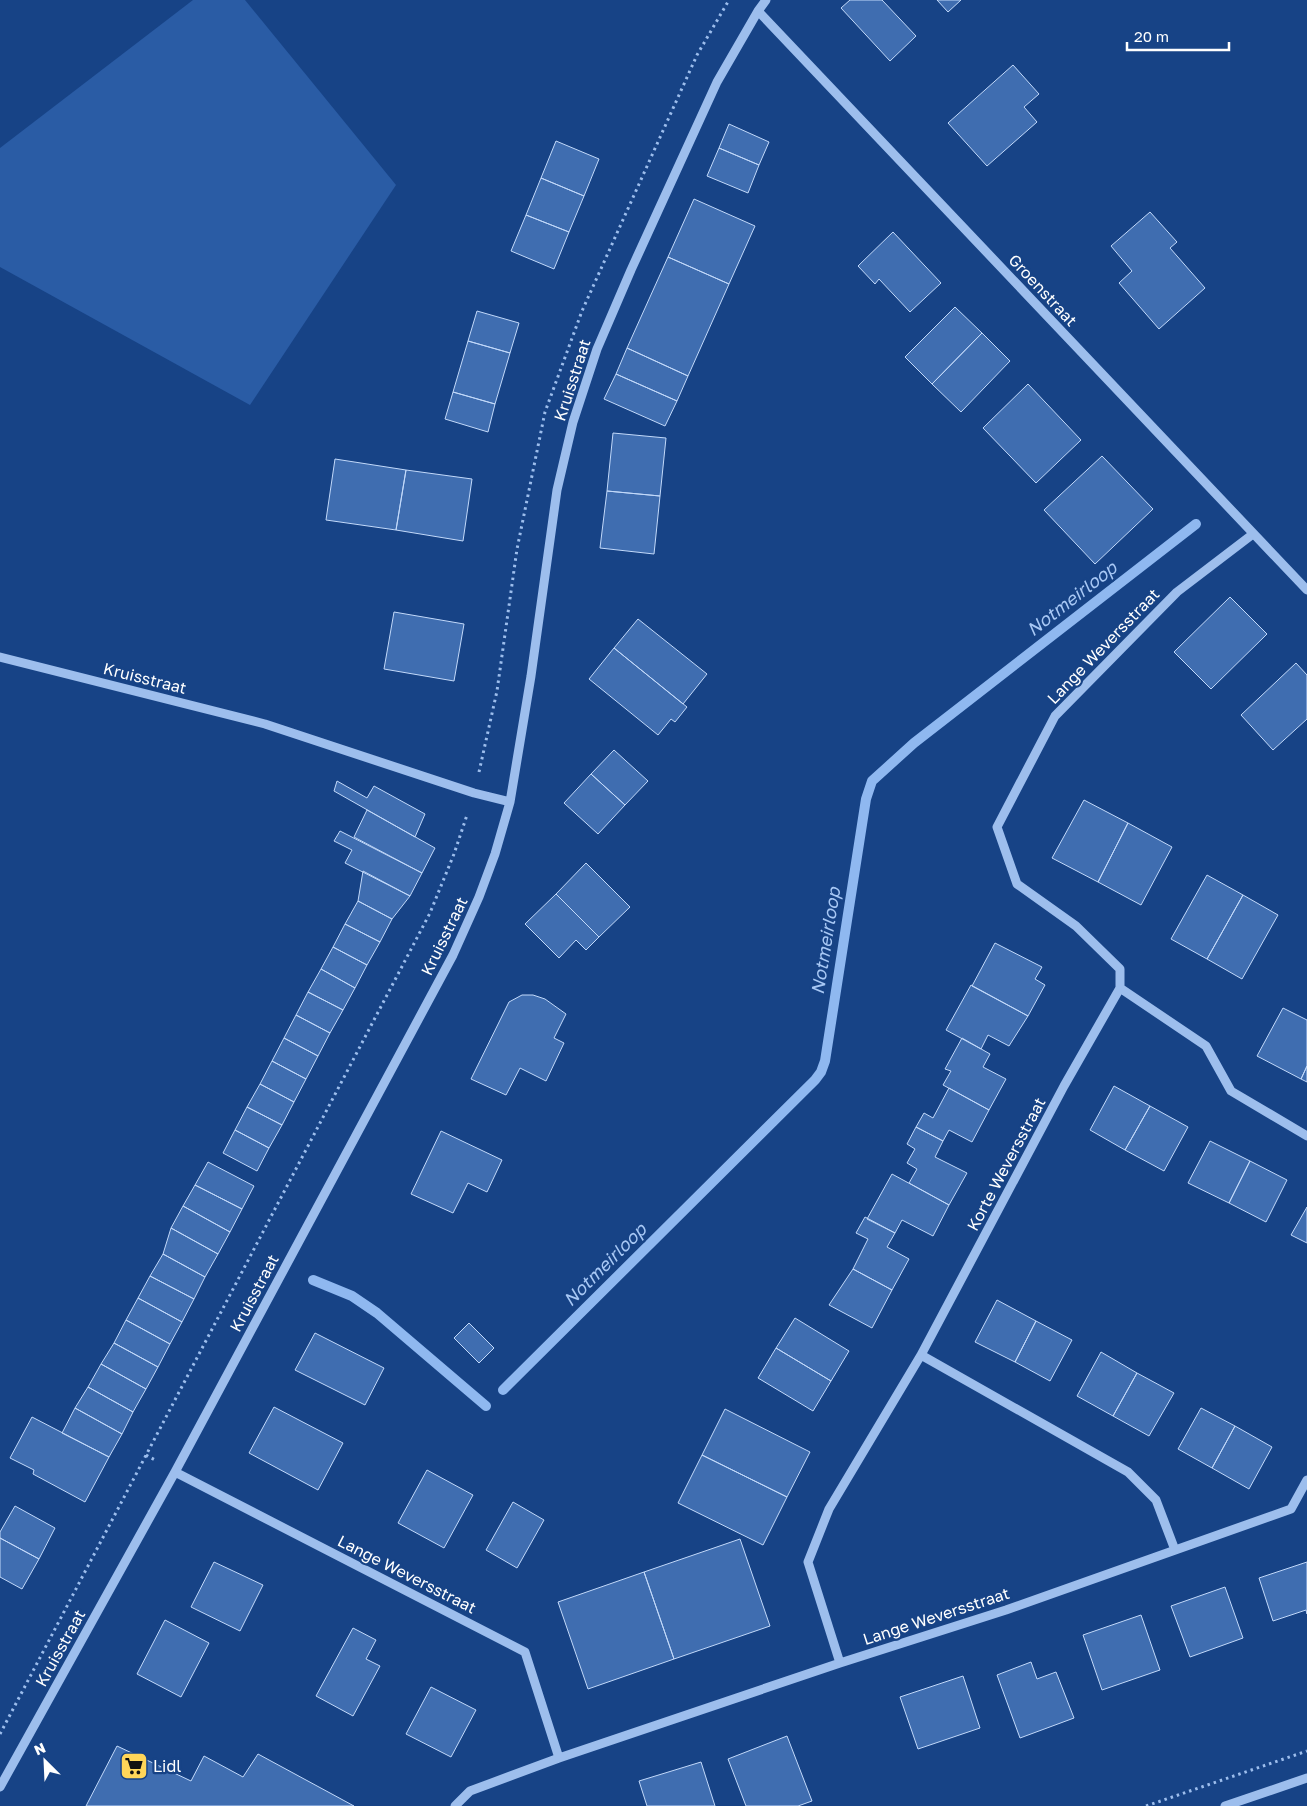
<svg xmlns="http://www.w3.org/2000/svg" width="1307" height="1806" font-family="'Golos Text',sans-serif">
<rect width="100%" height="100%" fill="#174386"/>
<path fill="#2a5ca5" d="M193,0H245L396,185L250,405L0,267V148Z"/>
<g fill="none" stroke-linecap="round" stroke-linejoin="round">
<path stroke="#8fb8f0" stroke-width="10" d="M313,1280L352,1296L377,1313L486,1406
M503,1390L815,1080L821,1072L825,1061L866,799L872,781L914,743L1196,524"/>
</g>
<path fill="#3f6db0" stroke="#c2d9fa" d="M850,0H882L916,36L890,61L841,8Z
M937,0H961L948,12Z
M1013,65L1039,94L1024,107L1037,122L987,166L948,123Z
M729,124L769,142L759,165L719,148Z
M556,141L599,159L584,196L541,178Z
M719,148L759,165L748,193L707,176Z
M541,178L584,196L569,232L526,215Z
M694,199L755,226L729,284L668,257Z
M1150,212L1177,242L1170,248L1205,288L1159,329L1119,283L1132,271L1111,246Z
M526,215L569,232L554,269L511,251Z
M893,232L941,283L910,312L879,279L875,284L858,266Z
M668,257L729,284L688,376L627,348Z
M955,307L982,333L932,384L905,357Z
M477,311L519,323L510,353L468,341Z
M982,333L1010,361L961,412L932,384Z
M468,341L510,353L495,404L453,392Z
M627,348L688,376L677,401L616,374Z
M616,374L677,401L665,426L604,399Z
M1028,384L1081,440L1036,483L983,428Z
M453,392L495,404L488,432L445,419Z
M613,433L666,438L660,496L607,491Z
M1102,456L1153,509L1095,564L1044,510Z
M335,459L406,470L396,530L326,520Z
M406,470L472,479L463,541L396,530Z
M607,491L660,496L654,554L600,548Z
M1230,597L1267,634L1211,689L1174,652Z
M394,612L464,624L454,681L384,669Z
M638,619L707,674L683,704L614,648Z
M614,648L687,707L675,722L671,719L658,735L589,679Z
M1296,663L1307,675V719L1273,750L1241,715Z
M614,750L648,781L625,805L591,774Z
M591,774L625,805L598,834L564,803Z
M337,781L367,798L374,786L425,814L415,837L334,791Z
M1084,800L1128,823L1098,882L1052,858Z
M367,810L435,848L422,873L354,837Z
M1128,823L1172,847L1141,905L1098,882Z
M340,831L422,873L410,896L345,863L352,850L334,841Z
M586,863L630,907L599,937L556,894Z
M363,871L410,896L392,919L358,901Z
M1207,875L1243,895L1207,959L1171,939Z
M556,894L599,937L586,950L576,940L559,958L525,924Z
M1243,895L1278,915L1242,979L1207,959Z
M358,901L392,919L380,942L345,924Z
M345,924L380,942L367,965L333,947Z
M995,943L1042,967L1035,979L1045,985L1028,1016L972,986Z
M333,947L367,965L355,988L321,969Z
M321,969L355,988L343,1010L308,992Z
M971,985L1028,1016L1009,1046L988,1035L981,1049L946,1030Z
M308,992L343,1010L330,1033L296,1015Z
M522,995H533L545,999L566,1014L554,1038L564,1043L546,1081L520,1068L506,1095L471,1079L509,1002Z
M1283,1008L1307,1020V1066L1301,1079L1257,1056Z
M296,1015L330,1033L318,1056L284,1038Z
M284,1038L318,1056L306,1079L272,1061Z
M962,1038L990,1054L983,1067L1006,1079L989,1110L943,1085L951,1071L945,1069Z
M272,1061L306,1079L294,1102L260,1084Z
M1307,1066V1082L1301,1079Z
M260,1084L294,1102L282,1125L247,1107Z
M1114,1086L1150,1106L1125,1150L1090,1130Z
M949,1088L989,1110L972,1142L949,1130L943,1141L916,1127L924,1113L933,1118Z
M1150,1106L1188,1127L1164,1171L1125,1150Z
M247,1107L282,1125L269,1148L235,1130Z
M916,1127L943,1141L935,1157L967,1173L949,1205L909,1183L917,1169L907,1163L915,1149L907,1144Z
M235,1130L269,1148L257,1171L223,1153Z
M441,1131L502,1160L487,1192L468,1183L453,1213L411,1194Z
M1210,1141L1250,1161L1229,1203L1188,1183Z
M1250,1161L1287,1180L1266,1222L1229,1203Z
M208,1162L254,1186L242,1209L195,1185Z
M892,1174L949,1205L933,1236L902,1220L895,1233L867,1219Z
M195,1185L242,1209L230,1232L183,1206Z
M183,1206L230,1232L218,1254L171,1228Z
M1307,1207V1243L1291,1235Z
M865,1217L895,1233L887,1247L909,1259L892,1290L853,1269L868,1239L856,1233Z
M171,1228L218,1254L205,1277L163,1254Z
M163,1254L205,1277L194,1299L150,1276Z
M853,1269L892,1290L872,1328L829,1305Z
M150,1276L194,1299L182,1322L138,1298Z
M138,1298L182,1322L170,1344L126,1320Z
M997,1300L1036,1321L1015,1362L975,1342Z
M795,1318L849,1351L831,1381L776,1348Z
M126,1320L170,1344L158,1367L114,1343Z
M1036,1321L1072,1340L1050,1381L1015,1362Z
M469,1323L494,1348L479,1363L454,1338Z
M315,1333L384,1368L365,1405L295,1370Z
M114,1343L158,1367L146,1389L101,1364Z
M776,1348L831,1381L813,1411L758,1378Z
M1101,1352L1137,1373L1113,1416L1077,1396Z
M101,1364L146,1389L133,1412L88,1387Z
M1137,1373L1174,1393L1149,1436L1113,1416Z
M88,1387L133,1412L122,1434L75,1408Z
M274,1407L343,1443L318,1490L249,1453Z
M75,1408L122,1434L109,1457L62,1433Z
M1201,1408L1235,1426L1212,1468L1178,1449Z
M725,1409L810,1452L787,1497L702,1455Z
M32,1417L109,1457L85,1502L33,1474L34,1470L10,1458Z
M1235,1426L1272,1447L1249,1489L1212,1468Z
M702,1455L787,1497L763,1545L678,1503Z
M427,1470L473,1495L444,1548L398,1523Z
M513,1502L544,1520L517,1568L486,1550Z
M15,1506L55,1528L39,1559L0,1538V1532Z
M0,1538L39,1559L22,1589L0,1577Z
M740,1539L770,1626L674,1659L644,1572Z
M214,1562L263,1585L240,1631L191,1607Z
M1307,1562V1614L1306,1610L1273,1621L1259,1578Z
M644,1572L674,1659L588,1689L558,1602Z
M1225,1587L1243,1638L1190,1657L1171,1606Z
M1141,1615L1160,1670L1102,1690L1083,1635Z
M165,1620L209,1643L181,1697L137,1674Z
M353,1628L376,1640L366,1659L380,1666L353,1716L316,1696Z
M1031,1662L1037,1679L1056,1672L1074,1718L1020,1738L997,1675Z
M963,1676L980,1728L918,1749L900,1697Z
M431,1687L476,1710L451,1757L406,1734Z
M787,1736L812,1801L798,1806H746L728,1759Z
M117,1746L191,1781L204,1756L243,1777L258,1754L354,1806H86Z
M701,1762L715,1806H647L639,1781Z"/>
<g fill="none" stroke-linecap="round" stroke-linejoin="round">
<path stroke="#9dbeed" stroke-width="3" stroke-dasharray="2.5 4" stroke-linecap="butt" d="M479,772L497,691L517,549L545,412L582,311L697,55L729,0
M146,1455L157,1461
M0,1734L430,913L454,854L467,815
M1146,1806L1307,1751"/>
<path stroke="#9dbeed" stroke-width="9" d="M758,11L1307,590
M1253,534L1177,592L1055,716L997,827L1017,884L1076,926L1120,969V988L1206,1046L1231,1091L1307,1136
M0,657L265,724L474,793L510,802
M921,1355L1064,1086L1120,988
M175,1472L525,1652L559,1758
M840,1663L808,1562L829,1509L921,1355L1128,1472L1156,1500L1175,1550
M0,1787L175,1472L453,955L479,897L495,854L510,802L531,676L557,490L573,422L597,349L631,270L717,82L758,11L766,0
M455,1806L470,1791L559,1758L840,1663L1006,1610L1291,1509L1307,1480
M1225,1806L1307,1778"/>
</g>
<defs>
<g id="supermarket-square" transform="scale(1.4375)"><rect x="-9" y="-9" width="18" height="18" rx="4" fill="#ffd659" stroke="#174386"/><path d="M-6-5.5h2.5l.6 2H6L4.5 2H-2.5L-4.4-4H-6ZM-1.5 3.2a1.3 1.3 0 1 0 .1 0ZM3 3.2a1.3 1.3 0 1 0 .1 0Z" fill="#111"/></g>
</defs>
<g fill-rule="evenodd">
<use href="#supermarket-square" x="134" y="1766"/>
</g>
<g text-anchor="middle" stroke-width="4.5" stroke-linejoin="round" paint-order="stroke">
<g font-size="16" fill="#fff" stroke="#174386">
<text transform="translate(1043 290) rotate(47)" y="6">Groenstraat</text>
<text transform="translate(572 380) rotate(-72)" y="6">Kruisstraat</text>
<text transform="translate(1103 646) rotate(-46)" y="6">Lange Weversstraat</text>
<text transform="translate(145 678) rotate(14)" y="6">Kruisstraat</text>
<text transform="translate(444 936) rotate(-64)" y="6">Kruisstraat</text>
<text transform="translate(1006 1164) rotate(-62)" y="6">Korte Weversstraat</text>
<text transform="translate(254 1293) rotate(-62)" y="6">Kruisstraat</text>
<text transform="translate(407 1574) rotate(27)" y="6">Lange Weversstraat</text>
<text transform="translate(936 1616) rotate(-18)" y="6">Lange Weversstraat</text>
<text transform="translate(60 1648) rotate(-61)" y="6">Kruisstraat</text>
</g>
<g font-size="16" fill="#fff" stroke="#174386" text-anchor="start">
<text x="153" y="1772">Lidl</text>
</g>
<g font-size="18" font-style="italic" fill="#a8c8f5" stroke="#174386">
<text transform="translate(1072 599) rotate(-38)" y="6">Notmeirloop</text>
<text transform="translate(826 941) rotate(-81)" y="6">Notmeirloop</text>
<text transform="translate(605 1265) rotate(-45)" y="6">Notmeirloop</text>
</g>
</g>
<g transform="translate(45 1761) rotate(336)" stroke="#174386" stroke-width="4" paint-order="stroke">
<path d="M0-4L9 19L0 12L-9 19Z" fill="#ffffff"/>
<text y="-8" font-size="14" font-weight="bold" text-anchor="middle" fill="#ffffff">N</text>
</g>
<path d="M1127 42v8h102v-8" fill="none" stroke="#ffffff" stroke-width="2.5"/>
<text x="1134" y="42" font-size="15" fill="#ffffff" stroke="#174386" stroke-width="4" paint-order="stroke">20 m</text>
</svg>
